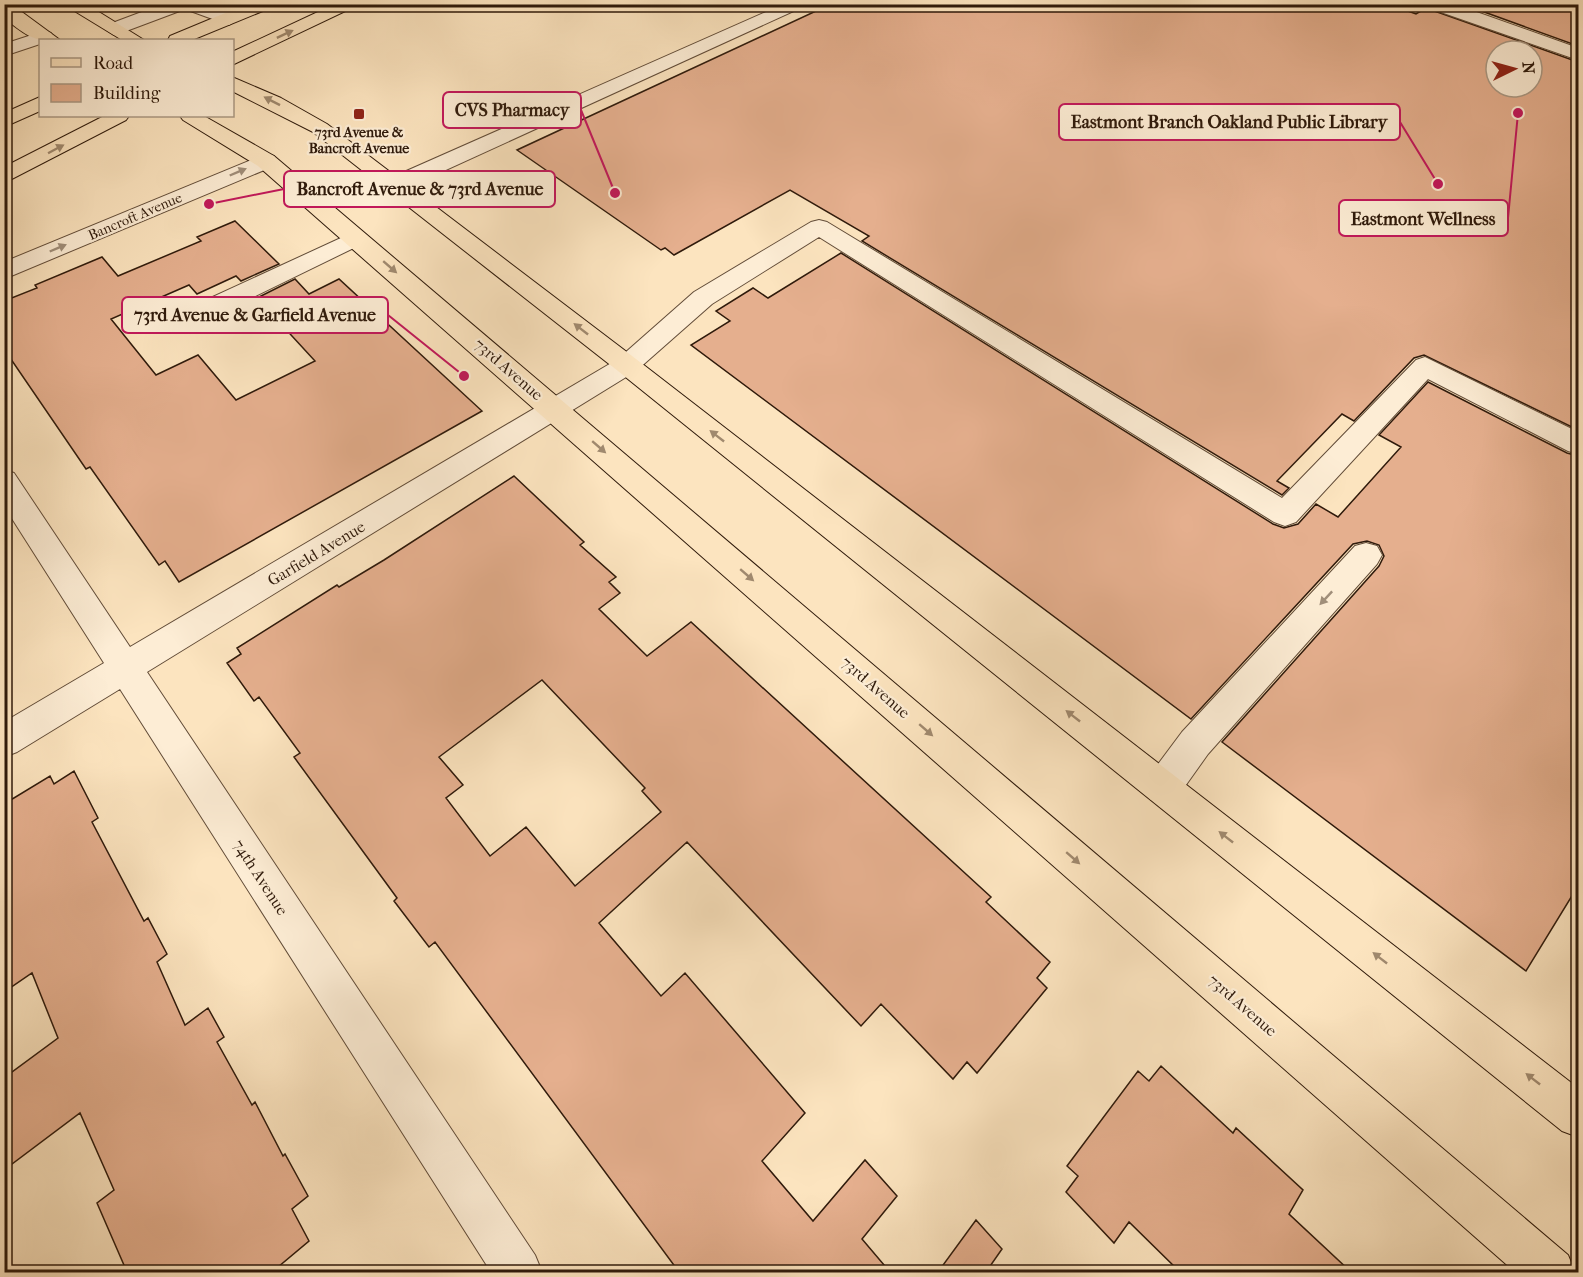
<svg xmlns="http://www.w3.org/2000/svg" width="1583" height="1277" font-family="'IM FELL French Canon',serif">
<rect width="100%" height="100%" fill="#fce4bf"/>
<filter id="stains"><feTurbulence type="fractalNoise" baseFrequency=".00333" numOctaves="4"/><feColorMatrix values="0 0 0 0 .2 0 0 0 0 .09 0 0 0 0 .02 0 0 0 .5 -.17"/></filter>
<radialGradient id="worn" r=".72"><stop offset=".6" stop-color="#630" stop-opacity="0"/><stop offset="1" stop-color="#630" stop-opacity=".3"/></radialGradient>
<path fill="#e5af8e" stroke="#2f1a0b" stroke-width="1.5" fill-rule="evenodd" d="M831,4H1388L1416,14L1426,8L1578,62V430L1424,355L1414,358L1354,421L1342,414L1277,481L1289,488L1282,495L862,241L869,236L790,190L674,255L665,248L661,250L517,150ZM1496,51H1532V87H1496Z
M1462,4H1578V46Z
M235,221L279,264L241,281L236,276L197,294L189,285L111,319L156,375L198,355L236,400L315,361L257,298L295,279L309,294L339,279L482,411L179,582L165,561L159,565L90,467L86,469L4,349V301L37,288L35,285L102,257L118,276L201,241L197,237Z
M841,253L1273,524L1284,528L1298,524L1316,504L1338,517L1401,447L1379,435L1428,382L1567,453L1578,456V886L1526,971L1222,742L1379,566L1384,556L1379,545L1367,541L1353,544L1191,719L691,345L730,321L716,311L753,288L768,298Z
M514,476L584,542L580,545L616,577L609,582L620,593L599,609L647,656L691,622L991,897L986,902L1050,962L1037,978L1047,988L977,1073L967,1062L953,1079L881,1004L861,1026L687,842L599,923L661,996L685,973L805,1113L762,1161L813,1221L865,1160L897,1196L862,1239L890,1272H679L435,942L429,947L394,901L397,898L294,757L300,753L259,697L254,701L227,663L241,654L237,648L337,585L339,587L384,560ZM542,680L645,788L642,791L661,812L575,886L526,827L490,856L446,798L463,785L439,757Z
M74,771L98,818L92,822L144,921L148,918L167,954L157,962L185,1025L208,1008L224,1037L217,1042L252,1105L255,1102L283,1156L285,1154L308,1196L292,1209L309,1241L272,1272H127L97,1203L114,1190L80,1113L4,1170V1078L58,1038L32,973L4,992V804L50,776L54,784Z
M1161,1066L1233,1133L1236,1128L1303,1190L1289,1214L1351,1272H1180L1129,1222L1114,1243L1066,1192L1078,1176L1067,1166L1138,1071L1149,1081Z
M976,1220L1002,1249L986,1272H938Z"/>
<g fill="none" stroke-linecap="round" stroke-linejoin="round">
<g stroke="#624c38" stroke-width="2">
<path id="minor" d="M163,4H208L236,15L238,19L229,25L185,9L121,33L114,35L105,29L107,25Z
M784,4H809L402,190H386L383,185L386,180Z
M1426,4H1454L1578,48V60L1429,8Z
M44,31L51,33L53,37L51,40H40V44L4,56V44Z
M266,154L274,156L277,161L274,166L4,279V262Z
M819,220L827,222L1282,498L1416,360L1425,357L1578,432V454L1568,451L1428,379L1296,522L1285,526L1274,522L819,237L712,304L636,371L147,672L535,1255L542,1272H491L120,689L17,752L4,757V722L104,663L4,506V470L14,473L130,647L618,359L694,292L811,222Z
M356,231L364,233L368,238L364,243L198,324L189,326L180,324L176,318L180,312Z
M1366,543L1377,546L1382,555L1377,564L1208,754L1176,799L1163,804L1150,799L1145,787L1150,775L1182,732L1355,546Z"/>
</g>
<g stroke="#2f1a0b" stroke-width="2">
<path id="major" d="M4,4H11L60,40C34,43 26,35 4,18Z
M63,4H86L144,40H122Z
M247,4H273L270,8L192,40H168L170,36Z
M335,4H360L232,65V52Z
M232,77L281,98L327,124L636,359L1578,1088V1137L1562,1131L618,371L313,132L232,91Z
M40,97V111L4,127V113Z
M104,116H129L126,120L4,183V167Z
M180,116H204L274,156L1568,1255L1575,1272H1515L258,166L183,120Z"/>
</g>
<use href="#minor" fill="#fdedd5" fill-rule="evenodd"/>
<use href="#major" fill="#fce4bf" fill-rule="evenodd"/>
</g>
<defs><path id="oneway-solid" d="M-6-.8H1V-3.2L6.5 0L1 3.2V.8H-6Z" transform="scale(1.5)"/></defs>
<g fill="#a0896e">
<use href="#oneway-solid" transform="translate(285 34) rotate(-25)"/>
<use href="#oneway-solid" transform="translate(272 101) rotate(-153)"/>
<use href="#oneway-solid" transform="translate(56 149) rotate(-28)"/>
<use href="#oneway-solid" transform="translate(390 267) rotate(41)"/>
<use href="#oneway-solid" transform="translate(581 329) rotate(-142)"/>
<use href="#oneway-solid" transform="translate(717 436) rotate(-142)"/>
<use href="#oneway-solid" transform="translate(599 447) rotate(41)"/>
<use href="#oneway-solid" transform="translate(747 575) rotate(41)"/>
<use href="#oneway-solid" transform="translate(1073 716) rotate(-142)"/>
<use href="#oneway-solid" transform="translate(926 730) rotate(41)"/>
<use href="#oneway-solid" transform="translate(1226 837) rotate(-142)"/>
<use href="#oneway-solid" transform="translate(1073 858) rotate(41)"/>
<use href="#oneway-solid" transform="translate(1380 958) rotate(-142)"/>
<use href="#oneway-solid" transform="translate(1533 1079) rotate(-142)"/>
</g>
<g fill="#a08e7a">
<use href="#oneway-solid" transform="translate(238 172) rotate(-23)"/>
<use href="#oneway-solid" transform="translate(58 248) rotate(-23)"/>
<use href="#oneway-solid" transform="translate(1326 598) rotate(133)"/>
</g>
<rect fill="#8f2418" stroke="#fdedd5" stroke-width="2" x="353" y="108" width="12" height="12" rx="3"/>
<g text-anchor="middle" stroke-width="4.5" stroke-linejoin="round" paint-order="stroke">
<g font-size="14" font-weight="bold" fill="#2f1a0b" stroke="#fdedd5">
<text x="359" y="137">73rd Avenue &amp;<tspan x="359" dy="16">Bancroft Avenue</tspan></text>
</g>
<g font-size="14" fill="#2f1a0b" stroke="#fdedd5">
<text transform="translate(135 216) rotate(-23)" y="5">Bancroft Avenue</text>
</g>
<g font-size="16" fill="#2f1a0b" stroke="#fdedd5">
<text transform="translate(509 369) rotate(41)" y="6">73rd Avenue</text>
<text transform="translate(316 553) rotate(-31)" y="6">Garfield Avenue</text>
<text transform="translate(876 687) rotate(41)" y="6">73rd Avenue</text>
<text transform="translate(261 877) rotate(57)" y="6">74th Avenue</text>
<text transform="translate(1243 1005) rotate(41)" y="6">73rd Avenue</text>
</g>
</g>
<path fill="none" stroke="#c2185b" stroke-width="2" d="M615 193L581 110M1438 184L1400 122M209 204L284 189M1518 113L1508 218M464 376L388 315"/>
<g fill="#c2185b" stroke="#fdedd5" stroke-width="2">
<circle cx="615" cy="193" r="6"/>
<circle cx="1438" cy="184" r="6"/>
<circle cx="209" cy="204" r="6"/>
<circle cx="1518" cy="113" r="6"/>
<circle cx="464" cy="376" r="6"/>
</g>
<g fill="#fdedd5" stroke="#c2185b" stroke-width="2">
<rect x="443" y="92" width="138" height="36" rx="6"/>
<rect x="1059" y="104" width="341" height="36" rx="6"/>
<rect x="284" y="171" width="271" height="36" rx="6"/>
<rect x="1339" y="200" width="169" height="36" rx="6"/>
<rect x="122" y="297" width="266" height="36" rx="6"/>
</g>
<g font-size="18" text-anchor="middle" font-weight="bold" fill="#2f1a0b">
<text x="512" y="116">CVS Pharmacy</text>
<text x="1229" y="128">Eastmont Branch Oakland Public Library</text>
<text x="420" y="195">Bancroft Avenue &amp; 73rd Avenue</text>
<text x="1423" y="225">Eastmont Wellness</text>
<text x="255" y="321">73rd Avenue &amp; Garfield Avenue</text>
</g>
<rect width="1583" height="1277" fill="none" stroke="#fce4bf" stroke-width="24"/>
<rect x="6" y="6" width="1571" height="1265" fill="none" stroke="#2f1a0b" stroke-width="3"/>
<rect x="12" y="12" width="1559" height="1253" fill="none" stroke="#2f1a0b" stroke-width="1.5"/>
<rect x="39" y="39" width="195" height="78" fill="#fdedd5" stroke="#ab9984" stroke-width="1.5"/>
<rect x="51" y="58" width="30" height="9" fill="#fce4bf" stroke="#ab9984" stroke-width="1.5"/>
<text x="93" y="69" font-size="18" fill="#2f1a0b">Road</text>
<rect x="51" y="84" width="30" height="18" fill="#e5af8e" stroke="#ab9984" stroke-width="1.5"/>
<text x="93" y="99" font-size="18" fill="#2f1a0b">Building</text>
<g transform="translate(1514 69) rotate(85)"><circle r="28" fill="#fdedd5" stroke="#ab9984" stroke-width="1.5"/>
<path d="M0-4.5L10 22L0 15L-10 22Z" fill="#8f2418"/>
<text y="-9" font-size="16" font-weight="bold" text-anchor="middle" fill="#2f1a0b">N</text>
</g>
<rect width="100%" height="100%" filter="url(#stains)"/>
<rect width="100%" height="100%" fill="url(#worn)"/>
</svg>
